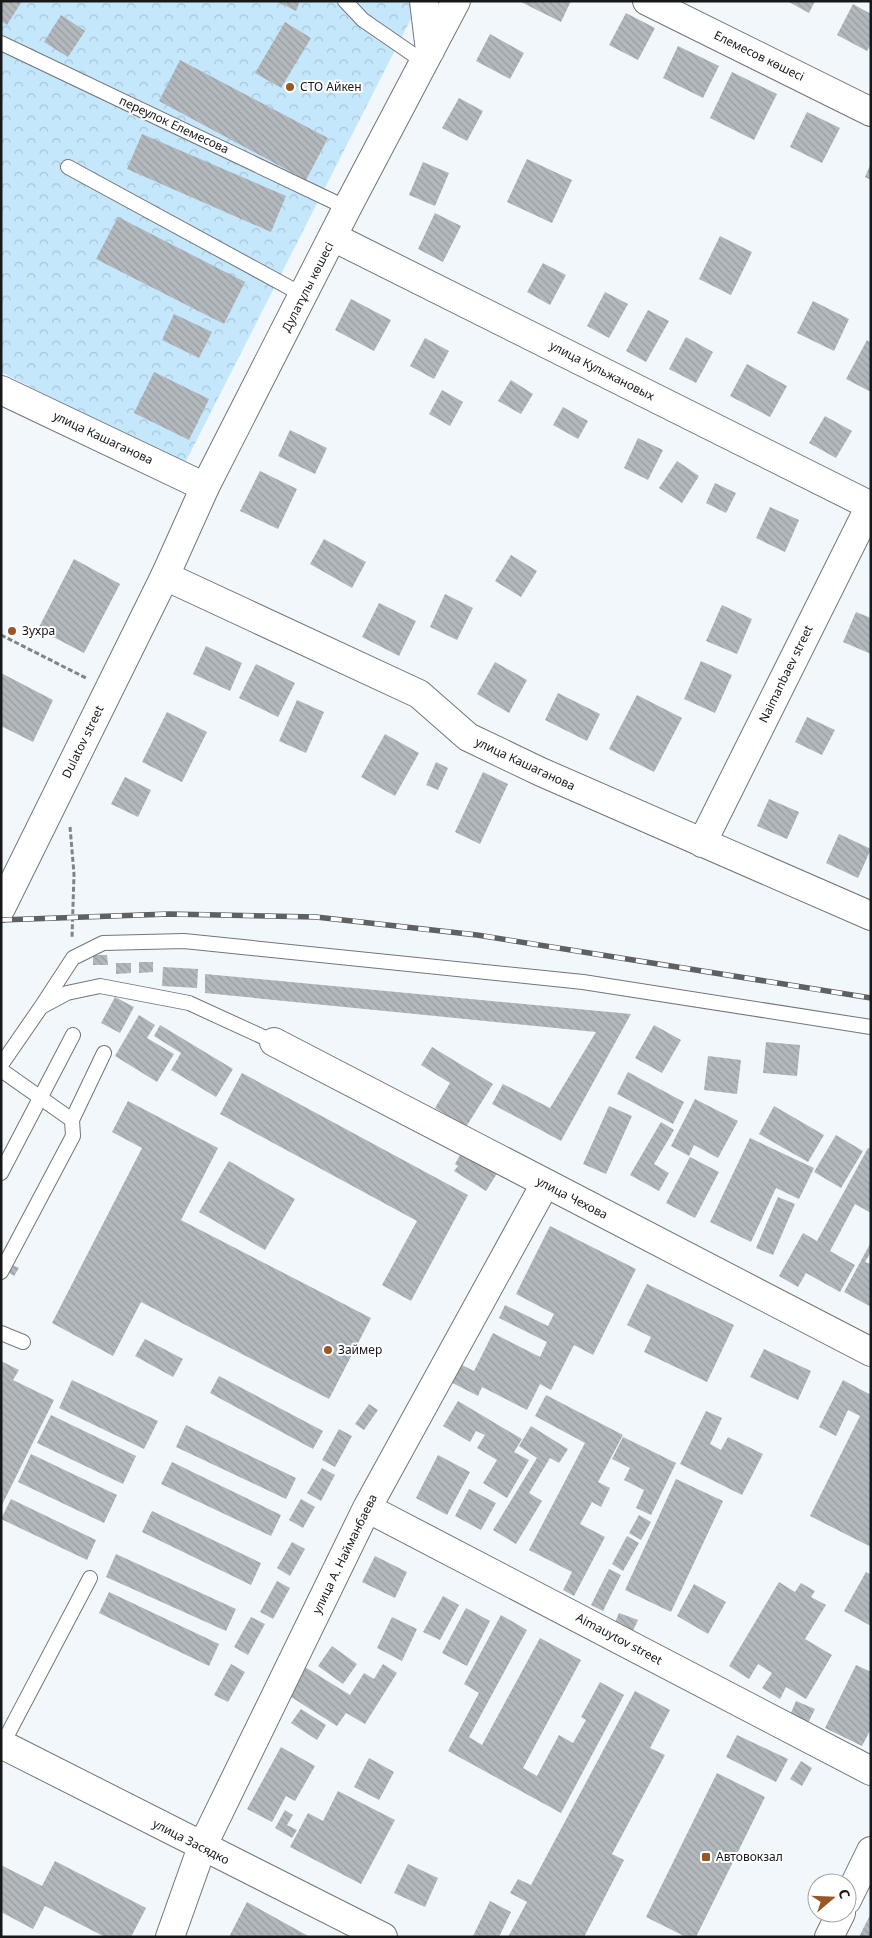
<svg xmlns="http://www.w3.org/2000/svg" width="872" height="1938" font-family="'Noto Sans',sans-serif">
<defs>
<pattern id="park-crowns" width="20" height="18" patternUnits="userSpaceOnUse" patternTransform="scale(1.25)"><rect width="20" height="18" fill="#c5e7fb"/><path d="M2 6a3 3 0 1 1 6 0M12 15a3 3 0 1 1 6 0" fill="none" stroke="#a8c5d7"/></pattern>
<pattern id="building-back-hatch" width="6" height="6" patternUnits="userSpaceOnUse" patternTransform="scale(1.25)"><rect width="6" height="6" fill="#b2b8bc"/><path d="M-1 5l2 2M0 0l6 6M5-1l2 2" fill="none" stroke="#989da1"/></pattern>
</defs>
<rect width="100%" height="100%" fill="#f1f7fb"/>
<path fill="url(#park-crowns)" d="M1,1H420L184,465L1,372Z"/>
<path fill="url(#building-back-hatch)" d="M1,1H22L7,25L1,21Z
M276,1H300L296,11Z
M519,1H571L561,22Z
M787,1H815L809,13Z
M853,4L871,14V44L867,51L837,35Z
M626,13L655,28L638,60L609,45Z
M61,15L85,31L68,57L44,42Z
M285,22L311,38L281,88L255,73Z
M490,34L524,53L510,79L476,61Z
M678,46L719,66L703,98L663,78Z
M180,60L328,138L306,180L159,101Z
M732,72L777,94L754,140L710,118Z
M459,98L483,111L467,141L442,128Z
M807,112L840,128L822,163L790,147Z
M142,134L286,196L271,232L127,169Z
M527,159L572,180L552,223L507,202Z
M423,162L449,173L435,206L409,195Z
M871,163V180L865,177Z
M435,213L461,226L443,262L418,249Z
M118,217L245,282L224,324L96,259Z
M720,236L752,252L731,295L699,279Z
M543,263L566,275L550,305L527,292Z
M605,292L628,304L609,338L587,326Z
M351,299L391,320L374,351L335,330Z
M813,301L849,319L834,351L797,333Z
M648,310L669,321L646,362L626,351Z
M174,314L212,332L199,358L162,340Z
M686,337L713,352L696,383L669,369Z
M425,338L449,351L434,379L410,366Z
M867,340L871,343V392L846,379Z
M747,364L787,386L770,417L730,396Z
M154,372L209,399L189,440L134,413Z
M511,380L533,394L521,414L498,401Z
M442,390L463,402L450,426L429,414Z
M563,407L588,421L578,439L553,425Z
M825,416L852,431L836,458L809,443Z
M290,430L327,448L315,474L278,456Z
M638,438L663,450L648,480L624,468Z
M677,461L699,476L682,503L659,488Z
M260,471L297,489L278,529L240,511Z
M715,483L736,493L726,513L706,503Z
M770,507L799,520L785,552L756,538Z
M324,539L366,562L352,588L310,564Z
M511,555L537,571L521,597L495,581Z
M74,559L120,584L84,653L38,629Z
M445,594L473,608L457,640L430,627Z
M379,603L416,621L399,656L362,637Z
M722,605L752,619L737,654L706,641Z
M856,612L871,618V654L843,642Z
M206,646L242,663L230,691L193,674Z
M701,661L732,675L715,713L684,699Z
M495,662L527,680L509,713L477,694Z
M256,664L295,683L278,717L239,698Z
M1,673L53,700L33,742L1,726Z
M558,693L600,714L587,741L545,720Z
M637,695L682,718L654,772L609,749Z
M297,700L324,712L306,753L279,741Z
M167,712L207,732L182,782L142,762Z
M807,717L835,730L822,755L795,742Z
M385,734L419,753L395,796L361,777Z
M436,762L448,768L438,790L426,785Z
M483,772L508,784L480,844L455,832Z
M125,777L151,790L138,817L111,804Z
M769,799L799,812L787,839L757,826Z
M839,834L871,849L858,878L826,863Z
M93,955H107L108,965H93Z
M139,962H153V972L139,973Z
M116,963H131V973L116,974Z
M163,967L198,969L197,988L162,986Z
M205,974L631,1014L561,1141L492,1104L503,1084L550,1108L596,1032L205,993Z
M115,997L134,1007L120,1033L101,1023Z
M139,1015L155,1025L147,1038L174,1054L157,1082L115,1056Z
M160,1025L233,1069L216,1097L171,1070L181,1053L154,1036Z
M654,1025L681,1040L662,1073L635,1058Z
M766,1042L800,1045L797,1076L763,1073Z
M432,1047L493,1084L466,1127L435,1108L450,1083L421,1065Z
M708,1056L741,1060L737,1094L704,1090Z
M628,1072L684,1102L673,1124L617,1094Z
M242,1073L468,1195L411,1301L382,1285L417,1221L220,1114Z
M695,1099L738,1121L718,1158L694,1145L689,1156L671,1146Z
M128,1101L218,1148L181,1220L371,1318L329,1399L141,1302L113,1356L52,1323L142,1148L112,1132Z
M609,1106L632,1116L606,1174L583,1164Z
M774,1106L824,1135L808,1162L759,1134Z
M661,1122L674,1130L654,1164L669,1173L659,1191L630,1175Z
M836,1135L863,1151L841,1188L814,1172Z
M750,1138L814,1168L799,1199L776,1188L751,1242L710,1222Z
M465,1146L501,1167L486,1191L454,1171L458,1166L455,1164Z
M868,1148L871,1149V1213L855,1204L830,1251L855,1265L840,1292L806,1273L798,1287L779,1276L803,1233L817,1241Z
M690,1157L719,1172L695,1218L666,1203Z
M229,1161L295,1199L265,1250L199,1212Z
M778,1197L795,1204L773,1255L756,1248Z
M550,1226L636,1269L593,1355L574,1345L551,1390L540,1384L527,1410L482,1387L478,1396L441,1377L450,1359L474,1371L493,1333L540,1357L547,1342L499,1318L505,1305L548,1326L554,1314L516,1294Z
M871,1242V1252L865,1262L871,1264V1307L844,1292Z
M12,1265L19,1268L14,1276L8,1272Z
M647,1284L734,1325L707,1382L644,1352L651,1337L627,1325Z
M145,1339L183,1359L173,1377L135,1356Z
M764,1349L811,1371L798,1400L750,1377Z
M1,1361L19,1370L13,1380L54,1400L1,1507V1406L4,1401L1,1405Z
M219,1376L323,1431L313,1449L210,1393Z
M72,1380L158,1421L144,1449L59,1408Z
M843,1380L871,1395V1547L810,1516L860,1416L848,1410L836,1436L819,1427Z
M546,1395L623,1435L598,1482L610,1488L601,1507L592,1502L580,1524L605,1537L574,1596L563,1590L572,1572L529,1550L585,1443L535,1416Z
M458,1401L522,1439L514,1452L529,1460L507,1498L483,1483L497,1460L477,1448L485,1435L476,1431L470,1442L443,1426Z
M369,1404L378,1410L364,1430L355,1424Z
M706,1411L722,1418L710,1444L721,1450L728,1437L763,1454L742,1495L680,1464Z
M51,1415L136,1456L123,1484L37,1443Z
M186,1425L296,1478L286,1499L176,1447Z
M531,1426L568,1449L559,1463L550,1458L529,1493L542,1501L516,1544L493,1530L537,1458L519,1446Z
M339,1429L352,1436L335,1467L322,1460Z
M623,1437L676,1463L651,1515L636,1508L644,1490L624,1480L630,1468L612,1459Z
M31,1454L117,1495L104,1523L18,1482Z
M438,1455L470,1472L447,1515L416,1498Z
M172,1462L281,1515L271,1536L161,1484Z
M322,1468L335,1475L321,1501L307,1493Z
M676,1479L723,1501L671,1612L625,1590Z
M469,1489L496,1503L481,1530L455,1516Z
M11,1499L96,1540L87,1560L1,1519Z
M301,1499L315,1507L303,1528L289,1520Z
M152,1511L261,1563L251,1585L142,1532Z
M639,1515L651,1522L641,1540L629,1533Z
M627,1536L639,1543L623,1571L612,1564Z
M292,1542L305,1549L290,1576L277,1568Z
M116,1554L236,1609L226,1631L106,1577Z
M375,1556L407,1572L395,1598L362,1582Z
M609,1569L621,1575L603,1611L591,1605Z
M866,1572L871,1575V1626L844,1611Z
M277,1581L290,1588L273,1619L260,1612Z
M779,1582L795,1592L801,1583L815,1591L811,1597L826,1605L805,1639L832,1655L806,1699L786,1687L780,1699L762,1688L772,1673L758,1664L749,1679L729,1666Z
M694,1584L726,1602L708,1634L677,1616Z
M109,1592L219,1644L209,1666L99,1613Z
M443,1596L459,1605L440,1640L423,1632Z
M466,1608L490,1621L467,1666L442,1653Z
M619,1613L638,1620L631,1635L613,1627Z
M501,1615L527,1630L469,1737L482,1745L540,1638L581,1660L523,1768L537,1776L559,1735L573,1743L586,1720L581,1717L600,1682L624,1695L561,1813L448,1751L479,1693L464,1684Z
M251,1617L265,1624L248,1655L234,1647Z
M392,1617L417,1629L402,1661L377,1648Z
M332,1646L357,1664L343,1684L318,1666Z
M231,1664L245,1672L228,1702L214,1695Z
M383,1664L397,1673L365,1724L346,1713L337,1726L288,1695L305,1667L350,1695L364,1673L374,1679Z
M856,1665L871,1672V1729L862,1746L825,1728Z
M635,1691L670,1710L650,1748L665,1755L612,1854L624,1860L584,1937H508L527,1902L510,1893L518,1879L531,1885Z
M796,1701L815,1709L808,1723L790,1715Z
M301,1709L326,1725L317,1740L291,1723Z
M737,1735L788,1759L776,1782L726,1757Z
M281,1747L315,1766L295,1801L286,1796L272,1822L247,1809Z
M369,1758L394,1772L379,1800L354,1787Z
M801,1761L812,1768L802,1786L790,1779Z
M717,1773L765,1797L696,1937H686L646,1917Z
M338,1791L395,1820L361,1884L290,1847L308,1813L323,1821Z
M285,1810L293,1815L287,1825L297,1830L292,1838L275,1828Z
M55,1861L146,1908L131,1937H105L45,1906L33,1929L1,1912V1865L42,1886Z
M408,1864L438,1878L425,1907L394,1893Z
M490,1901L511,1912L499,1937H475L473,1936Z
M247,1902L310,1937H229Z
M871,1913V1937H859Z"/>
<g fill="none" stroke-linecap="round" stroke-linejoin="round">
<g stroke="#71767a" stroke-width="16">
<path id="lane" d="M345,1L363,20L424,62
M1,43L347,208
M68,167L303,295
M41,1007L73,958L103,943L184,941L583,982L871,1027
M1,1065L41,1007L67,993L100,986L189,1003L274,1042
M1,1070L72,1120L73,1136L1,1272
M72,1120L104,1053
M1,1173L73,1035
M1,1333L23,1342
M2,1745L90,1578"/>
</g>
<g stroke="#71767a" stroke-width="30">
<path id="street" d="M647,1L871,112
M333,237L871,506
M1,390L205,487
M165,576L419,694L468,737L541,772L871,916
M702,843L871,504
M274,1042L871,1352
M367,1508L871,1771
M1,1744L383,1937
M847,1900L871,1851
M170,1937L202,1847L367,1508L545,1184
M829,1937L841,1913"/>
</g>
<g stroke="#71767a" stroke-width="30">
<path id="secondary" d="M424,1L430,51
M1,908L165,576L205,487L347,208L456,1"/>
</g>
<path stroke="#808487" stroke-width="3" stroke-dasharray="5 2.5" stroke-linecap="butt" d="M1,635L88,679
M70,827L74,874L72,938"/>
<use href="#lane" stroke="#fff" stroke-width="14"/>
<use href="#street" stroke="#fff" stroke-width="28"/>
<use href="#secondary" stroke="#fff" stroke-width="28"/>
<g stroke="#5e6164" stroke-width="5.5">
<path id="rail" d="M1,920L169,914L316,917L477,935L871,998"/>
</g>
<use href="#rail" stroke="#fff" stroke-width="4" stroke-dasharray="11" stroke-linecap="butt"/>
</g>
<g fill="#995725" stroke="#fff" stroke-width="2">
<circle cx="290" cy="87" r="5"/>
<circle cx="12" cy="631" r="5"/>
<circle cx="328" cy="1350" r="5"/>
<rect x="701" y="1852" width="10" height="10" rx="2.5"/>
</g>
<g text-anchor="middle" stroke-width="4" stroke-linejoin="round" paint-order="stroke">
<g font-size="12" fill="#16181a" stroke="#fff">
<text transform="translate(759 56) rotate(26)" y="4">Елемесов көшесі</text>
<text transform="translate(174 125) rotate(25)" y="4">переулок Елемесова</text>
<text transform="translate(308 287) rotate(-63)" y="4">Дулатұлы көшесі</text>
<text transform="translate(602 371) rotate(27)" y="4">улица Кульжановых</text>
<text transform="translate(103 438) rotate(25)" y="4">улица Кашаганова</text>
<text transform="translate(786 674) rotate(-64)" y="4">Naimanbaev street</text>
<text transform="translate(83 742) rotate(-64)" y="4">Dulatov street</text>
<text transform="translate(525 764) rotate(25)" y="4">улица Кашаганова</text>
<text transform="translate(572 1198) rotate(27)" y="4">улица Чехова</text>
<text transform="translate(345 1554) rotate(-64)" y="4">улица А. Найманбаева</text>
<text transform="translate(619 1639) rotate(28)" y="4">Aimauytov street</text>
<text transform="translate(191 1842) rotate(27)" y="4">улица Засядко</text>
</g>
<g font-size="12" fill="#16181a" stroke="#fff" text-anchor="start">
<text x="300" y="91">СТО Айкен</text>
<text x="22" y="635">Зухра</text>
<text x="338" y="1354">Займер</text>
<text x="716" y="1861">Автовокзал</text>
</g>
</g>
<rect width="872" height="1938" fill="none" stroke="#16181a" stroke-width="5"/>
<g transform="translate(832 1898) rotate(71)"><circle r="24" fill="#ffffff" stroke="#a2a3a3"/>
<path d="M0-4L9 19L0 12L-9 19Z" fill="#995725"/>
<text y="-8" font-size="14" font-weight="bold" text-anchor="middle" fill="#16181a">С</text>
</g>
</svg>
